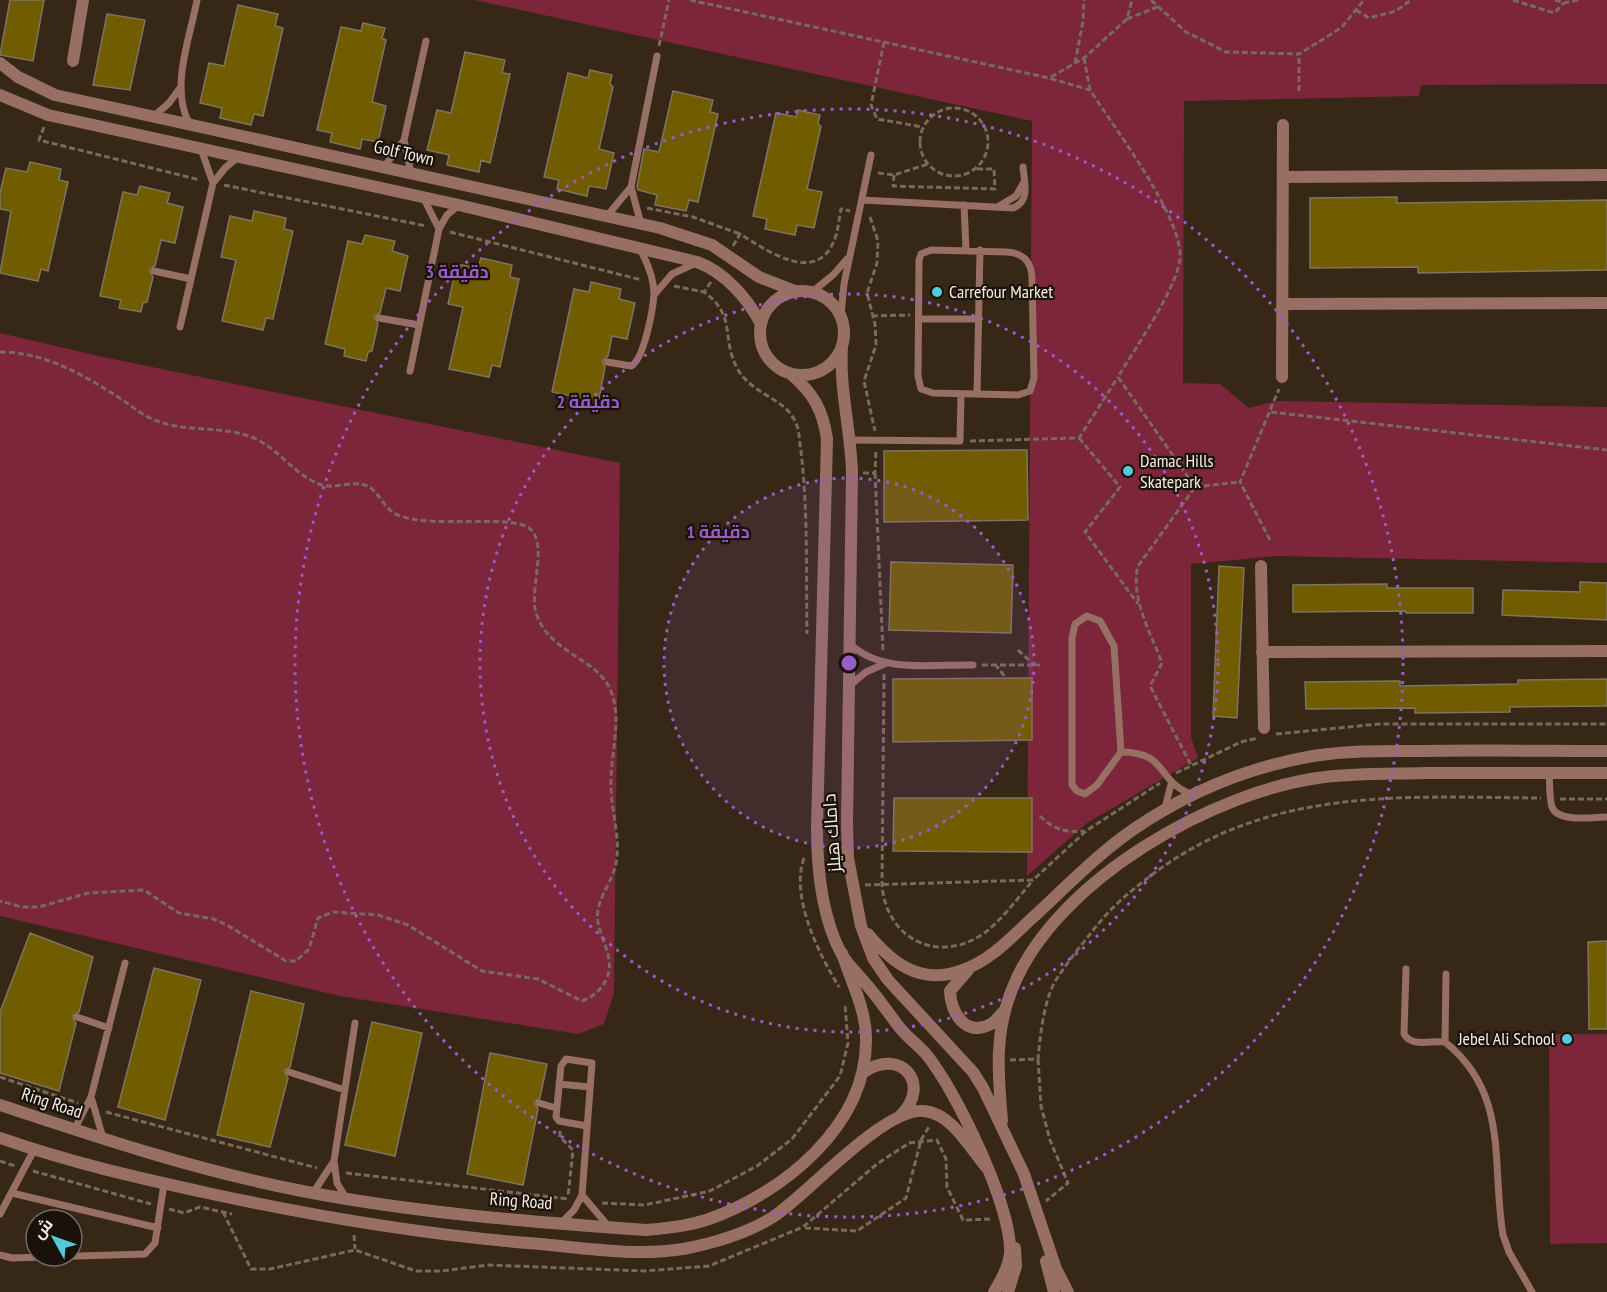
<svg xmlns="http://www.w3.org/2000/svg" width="1607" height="1292" font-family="'PT Sans Narrow',Cairo,sans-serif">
<rect width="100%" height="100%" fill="#372717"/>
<path fill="#7c253b" d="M474,0H1607V84L1421,85L1419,96L1184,101L1183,383L1220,384L1249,408L1276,401L1607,407V563L1277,556L1191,564V737L1198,758L1087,823L1027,876L1032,121Z
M0,333L103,357L620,463L614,993L604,1024L578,1034L340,996L0,916Z
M1607,1034V1243L1550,1244L1549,1034Z"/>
<path fill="#715c01" stroke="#7c765e" stroke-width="1.5" d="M10,0H44L33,61L0,55Z
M238,5L278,14L275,26L283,28L263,116L254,114L251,125L220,118L222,108L200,103L209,63L224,66Z
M107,14L145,20L130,90L93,85Z
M363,23L385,28L382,38L386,40L372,102L386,106L378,142L362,139L360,149L330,142L332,133L317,130L341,27L361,31Z
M465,52L505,60L502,73L510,74L490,163L481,160L479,172L447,165L449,155L427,150L437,110L451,113Z
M590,70L612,75L610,84L613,87L599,149L614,153L606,189L589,186L587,196L557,189L559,180L544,177L568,73L588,78Z
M673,91L713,100L710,112L718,114L698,202L689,200L686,211L655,205L657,195L638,190L637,187L644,149L659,152Z
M798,110L820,115L818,124L821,126L807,189L822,192L814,228L797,225L795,235L765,229L767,219L753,216L776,113L796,117Z
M30,162L61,169L59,180L68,182L48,271L41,269L38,281L0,273L11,211L0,209V193L6,168L27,172Z
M140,186L170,193L167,203L183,207L175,243L161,240L155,266L149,269L153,277L147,302L143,303L141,312L119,308L121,300L100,296L123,192L137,195Z
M1397,197V203L1607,200V270L1418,273V267L1310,268V198Z
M254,211L286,218L284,229L293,231L273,319L266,318L263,330L222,321L236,260L221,257L230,216L252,221Z
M365,235L395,241L392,251L408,256L400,291L386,288L380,313L374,316L378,324L372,351L368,352L366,361L344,356L345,349L325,344L348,241L362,244Z
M481,258L512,265L510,277L519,279L500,367L492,365L489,377L449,369L463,307L448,304L457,264L478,268Z
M591,282L621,289L619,299L635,303L627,339L612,336L608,356L602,361L605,367L599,399H594L592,409L570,404L572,396L552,392L574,289L589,292Z
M1027,450L1028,520L884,522V451Z
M891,562L1013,565L1011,633L889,630Z
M1219,566L1244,568L1237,718L1213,716Z
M1580,582L1607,583V620L1502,615L1503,590L1580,592Z
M1387,584V588H1473V613H1406V611L1293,612V585Z
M1032,678V740L893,742V679Z
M1607,679V706L1510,707V712L1415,713V708L1306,709L1305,682L1400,681V686L1518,684V680Z
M894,798H1032V852L893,851Z
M30,933L93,957L79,1012L72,1016L76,1023L59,1091L0,1073V1012Z
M1607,941V1029H1589L1588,942Z
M154,968L201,980L165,1120L118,1107Z
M251,991L304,1004L290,1067L284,1071L288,1078L270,1147L217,1135Z
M372,1022L422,1033L395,1156L345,1145Z
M490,1053L547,1064L540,1098L534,1102L538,1109L523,1185L467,1174Z"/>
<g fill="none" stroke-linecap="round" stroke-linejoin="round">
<path stroke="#786a5c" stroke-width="3" stroke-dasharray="6 3" stroke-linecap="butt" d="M690,0L1049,78L1090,90C1113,126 1184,219 1180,259C1177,288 1134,350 1118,377L1195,487L1138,566C1130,598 1151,633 1162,663L1150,686L1191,765
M1151,0L1186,32L1226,52L1299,54L1341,28L1364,0
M1513,0L1554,13L1564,3
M1555,0L1564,3L1578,0
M1356,10L1369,18L1396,11L1411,0
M1127,19L1157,7
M884,42L871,105L877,119L923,127
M659,46L669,0
M1084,58L1090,90
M1075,63L1083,21L1084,0
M1051,77L1084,58L1127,19L1132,0
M1299,91V54
M920 142a34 34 0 1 1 68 0a34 34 0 1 1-68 0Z
M44,127L39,140L200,180
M878,173L894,175L928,164
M894,175L893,186L995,189L994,169H976
M224,185L426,226
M647,208L693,217L740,234
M870,217L878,241L877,263L867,293L875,324L876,345L864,381L875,431
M450,232L642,280
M733,246L740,234C765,249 815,286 834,241C838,232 839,219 841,209L850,211
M711,282L704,292C737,316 721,338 737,368C751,394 782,397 794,419C800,429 799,441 801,451C808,511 806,573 807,634
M674,286L704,292
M872,316L910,315
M0,352C44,352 82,374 118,397C129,404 139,413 150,418C185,435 224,423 258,440C281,452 297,477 322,485C338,489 357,478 371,488C381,496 385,510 398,515C429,529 511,514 529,528C549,543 529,589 536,613C550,656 602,657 613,697C621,726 610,757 611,786C611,811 621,838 616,863C613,880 601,893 598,910C594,932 615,953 608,975C604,988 593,997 582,1001L538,979L482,971L408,925L378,915L333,912L318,918L309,949L296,961H286L227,925L214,919L179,913L144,890L88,893L39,907H22L0,901
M1271,412L1607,450
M1079,438L1120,487L1085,532L1138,604
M970,441L1079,438L1118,377
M863,473H875L876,449
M875,473L883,650
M1195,487L1240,482
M1270,540L1240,482L1279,389
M1018,650L1032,663
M995,664L1006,678
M982,665H1040
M884,674L882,885C886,938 937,965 983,934C1002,920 1018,898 1033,880
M1276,734L1379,724H1607
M1176,773L1241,742L1258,738
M1560,799H1607
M1040,816C1053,829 1065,833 1084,831
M804,858C790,897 819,954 839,987
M865,885L1033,880L1086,831L1160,783
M1038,1059L1041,1106L1050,1140L1068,1183L1046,1201
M1010,1060L1038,1059C1040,1037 1044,999 1056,980C1066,964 1079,948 1091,933C1109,909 1130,891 1153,874C1270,786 1404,797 1541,798
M0,1077L78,1103
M106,1112L317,1168
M560,1131V1137L573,1150L568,1197
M0,1161L15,1166
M33,1171L151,1204
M346,1173L569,1199
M602,1203L645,1205L710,1191L757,1166L792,1139L840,1076L848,1043L845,1004
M169,1209L184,1213L200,1207L232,1214
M223,1212L251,1269H270L355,1250L416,1271H442L488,1265L644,1271L709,1266L803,1227L877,1164L909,1143L937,1140L946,1159L947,1187L963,1220L993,1219
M805,1228L857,1231L906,1198L921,1140L930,1125
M354,1235L355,1249"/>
<path stroke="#986f63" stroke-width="7" d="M154,116L169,103L180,88
M189,123C170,87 190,38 197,0
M201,149L213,183
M384,167L404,140
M411,173L404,140L426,41
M424,199L439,229
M862,200L1013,208C1031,201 1024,182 1023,167
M964,205L966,250
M999,206L1016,196L1024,182
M607,216L631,187
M641,224L631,187L657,56
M931,250L1007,252C1023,253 1031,261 1032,277L1034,378L1030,391L1018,395L933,393L921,389L918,376L919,260L921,254Z
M154,271L191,279
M812,292L833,275L847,259
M654,295L672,274L696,263
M841,315L844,284L871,155
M379,318L419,325
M919,319H979
M180,327L213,183L225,168L237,158
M607,362L631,366C644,360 653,309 654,294C654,279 647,262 640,249
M410,371L439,229L447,215L459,205
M977,394L980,250
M851,440L960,441L961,394
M1087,616L1100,621L1114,646L1121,752L1097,785L1085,794L1077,791L1072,785V638L1075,624Z
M850,644C882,674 932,664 973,665
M849,686L866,672L884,664
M1121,752C1169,752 1155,781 1193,795
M1549,773C1550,783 1549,797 1552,807C1558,823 1593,817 1607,817
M1165,808L1171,784
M1406,969L1404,1034C1412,1048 1431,1040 1445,1042C1510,1094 1491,1163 1503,1235L1509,1252L1532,1292
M77,1017L109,1028
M1445,1042L1446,974
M289,1072L345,1090
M559,1084L590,1087
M92,1100L103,1138
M539,1103L556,1108
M74,1130L91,1097L125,963
M12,1193L158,1228
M313,1193L334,1161
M582,1195L609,1227
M346,1198L337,1183L334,1161L355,1023
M0,1214L34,1150
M562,1222L574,1210L582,1195L592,1063L566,1059L561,1066L556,1117L559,1121L587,1126
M0,1255L12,1258L145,1254L155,1243L164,1184"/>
<path stroke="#986f63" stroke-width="12" d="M73,61L83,0
M0,63L18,77L55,95L660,228L712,245L759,277L795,291
M0,95L48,115L459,205L697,262C725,272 748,299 761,324
M1283,177L1607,175
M1282,304L1607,303
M1282,377L1283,125
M1261,566L1264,728
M1262,652L1607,651"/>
<path stroke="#986f63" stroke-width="12" d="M760 333a42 42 0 1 1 84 0a42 42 0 1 1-84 0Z
M842,347C839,388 851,431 852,473L847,823L848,858L861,926L873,958L888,980L973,1072L983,1088L1024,1174L1056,1269L1068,1292
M791,374C813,393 823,410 827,439L817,828C817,868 822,917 841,953C847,964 859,975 867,985C879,999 889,1014 900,1028C908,1038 918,1045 926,1054C956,1090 1013,1209 1010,1254C1008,1268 1001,1281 994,1292
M868,934C892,963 920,985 960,971C988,962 1008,941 1029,921C1063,890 1096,855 1134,829C1188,792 1249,767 1313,756C1350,750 1388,751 1426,751C1486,750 1547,751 1607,751
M968,970L950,991C951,1012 965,1038 991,1024C996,1021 1001,1014 1005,1010
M864,1072C901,1047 932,1084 901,1115
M0,1105C99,1138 199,1171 302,1191C416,1213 531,1222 646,1230C668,1228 689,1226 709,1219C783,1193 866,1126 866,1041C867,1011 851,982 842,953
M1002,1121C998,1073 994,1032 1013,987C1056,880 1215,790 1325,777C1358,773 1392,774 1425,773C1486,773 1546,773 1607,773
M0,1138C71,1163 139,1178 212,1194C319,1217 418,1234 528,1243C578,1247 633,1257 683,1249C714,1243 746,1234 773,1217C808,1194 884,1107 924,1111C951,1113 970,1148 986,1167
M1046,1261L1054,1292
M1008,1292L1016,1266L1015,1248"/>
</g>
<circle cx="849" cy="663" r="185" fill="#9a5cc8" fill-opacity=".12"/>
<g fill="none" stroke="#9a5cc8" stroke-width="3" stroke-dasharray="3 6">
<circle cx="849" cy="663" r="185"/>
<circle cx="849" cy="663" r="369"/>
<circle cx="849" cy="663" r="554"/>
</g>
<g fill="#53cbda" stroke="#19120b" stroke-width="2">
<circle cx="937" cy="292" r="6"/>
<circle cx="1128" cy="471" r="6"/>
<circle cx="1567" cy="1039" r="6"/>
</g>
<g text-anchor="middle" stroke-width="4.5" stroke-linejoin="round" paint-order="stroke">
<g font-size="18" fill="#f8ede3" stroke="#19120b">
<text transform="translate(404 153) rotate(13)" y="6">Golf Town</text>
<text transform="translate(832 833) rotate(-94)" y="6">داماك هيلز</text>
<text transform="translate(52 1103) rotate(18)" y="6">Ring Road</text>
<text transform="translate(521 1201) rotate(4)" y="6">Ring Road</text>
</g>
<g font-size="18" fill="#f8ede3" stroke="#19120b" text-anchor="start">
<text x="949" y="298">Carrefour Market</text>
<text x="1140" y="467">Damac Hills<tspan x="1140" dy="21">Skatepark</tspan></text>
<text x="1555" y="1045" text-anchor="end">Jebel Ali School</text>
</g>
</g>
<circle cx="849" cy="663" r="9" fill="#9a5cc8" stroke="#19120b" stroke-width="3"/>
<g font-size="18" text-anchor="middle" font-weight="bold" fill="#9a5cc8" stroke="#19120b" stroke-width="4.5" stroke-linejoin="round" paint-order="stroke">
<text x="457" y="278">3 دقيقة</text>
<text x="588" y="408">2 دقيقة</text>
<text x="718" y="538">1 دقيقة</text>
</g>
<g transform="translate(54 1238) rotate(310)"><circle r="28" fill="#19120b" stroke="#726a61" stroke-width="1.5"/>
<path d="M0-4.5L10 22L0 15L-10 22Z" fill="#53cbda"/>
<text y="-9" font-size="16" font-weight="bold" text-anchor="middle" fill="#f8ede3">ش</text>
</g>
</svg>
